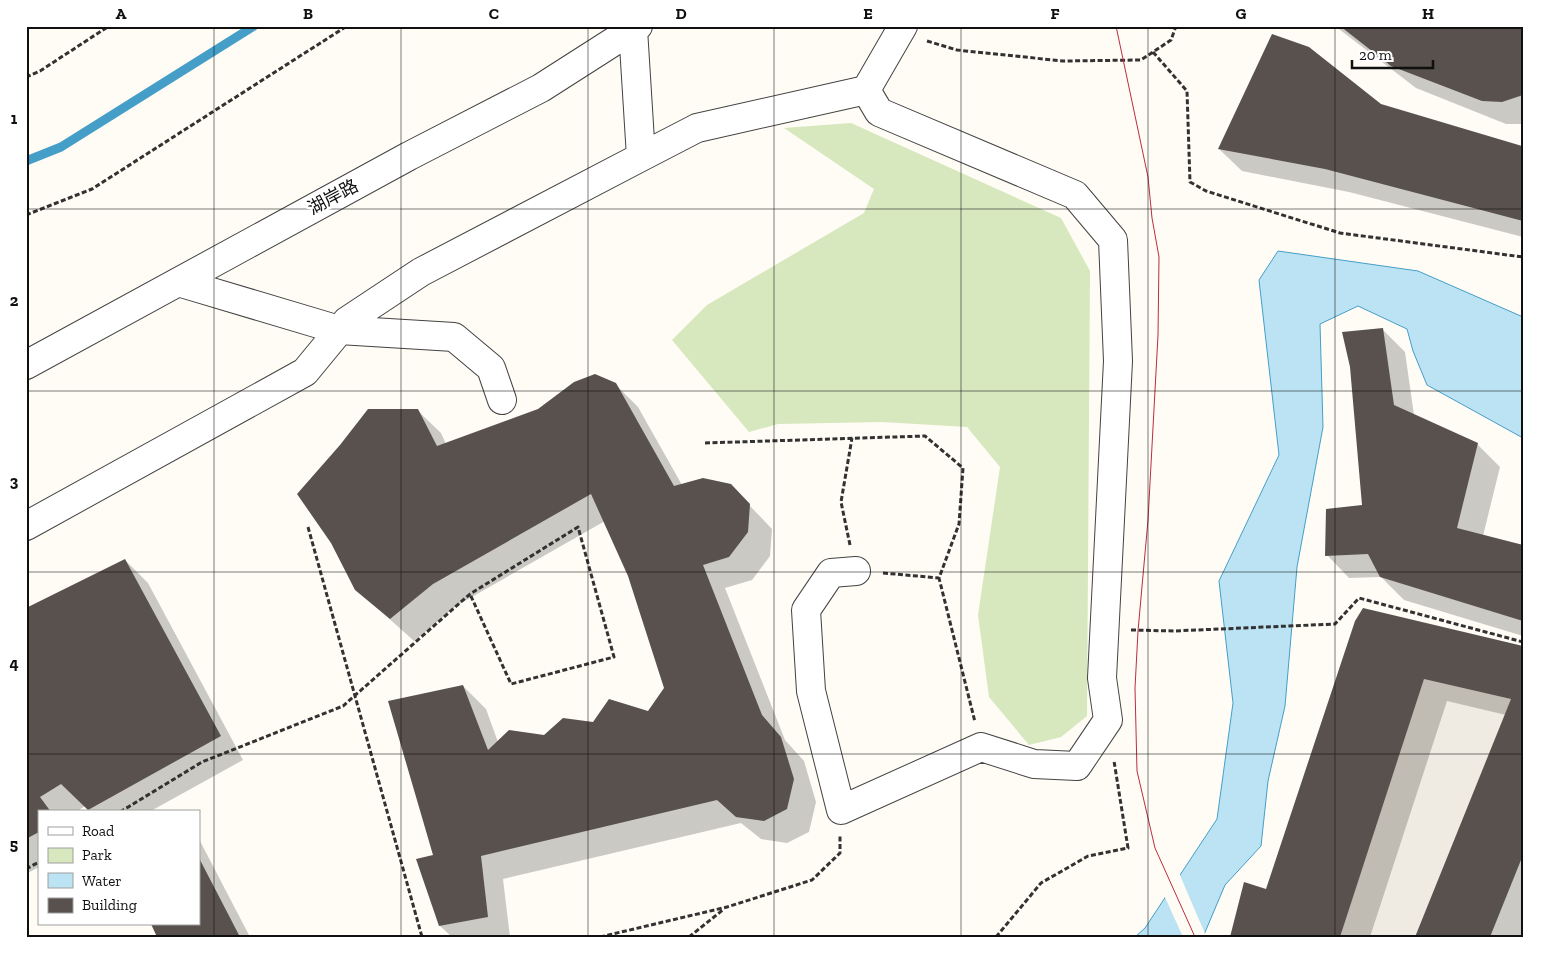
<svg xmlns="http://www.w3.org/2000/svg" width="1549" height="963" font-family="'Zilla Slab','Noto Sans SC',serif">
<rect width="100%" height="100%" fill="#fefcf4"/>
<path fill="#d7e8be" d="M851,123L1061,218L1090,271L1087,716L1061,737L1029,745L989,697L978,615L1000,467L967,427L882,422L778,424L749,432L672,340L707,305L864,213L874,189L784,128Z"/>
<path fill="#f0ebe2" d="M1424,679L1511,699L1415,937H1340Z"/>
<path fill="#bbe3f4" stroke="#459ec8" d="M1278,251L1418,271L1523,317V438L1427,385L1413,351L1407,329L1358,306L1320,324L1323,427L1297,567L1285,706L1268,781L1261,846L1225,885L1203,937H1135L1145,928L1217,819L1233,703L1219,581L1279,455L1259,280Z"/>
<path fill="#fefcf4" d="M1179,873L1206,936V937H1183L1164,895Z"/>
<path fill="#0003" d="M1335,26H1523V124H1506L1416,88Z
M1381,105L1522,147L1523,237L1349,192L1242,171L1219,149Z
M1382,329L1405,352L1414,415L1477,444L1500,467L1483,536L1523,545V636L1404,600L1381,577L1349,578L1327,555L1364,506Z
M615,384L638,407L682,485H730L772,529L770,556L752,580L725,588L785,740L804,761L816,802L809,832L787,843L761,839L741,823L503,879L510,937H452L440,926L434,856L463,686L486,709L498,742L545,736L593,723L649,713L665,688L629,576L605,521L456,606L414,641L356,589L417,410L441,433L446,444Z
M125,560L148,583L243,760L149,812H91L85,806L76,812H39V867L26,874V610Z
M1356,621L1523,648L1522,937H1416L1506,715L1447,701L1370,937H1231L1266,891Z
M199,840L200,841L250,937H159L199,924Z"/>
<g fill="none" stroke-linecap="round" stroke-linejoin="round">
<path stroke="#459ec8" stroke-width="9" d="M26,161L61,147L254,26"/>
</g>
<path fill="#59514d" d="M1340,26H1523V95L1502,102L1482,101L1391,66Z
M1272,34L1309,47L1381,104L1522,146L1523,221L1325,169L1218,149Z
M1383,328L1394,405L1478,443L1457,528L1523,545V621L1380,577L1368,554L1325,556L1326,509L1362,505L1350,367L1342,332Z
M595,374L616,383L674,486L703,478L731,484L750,504L748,532L729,557L703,565L762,715L781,737L794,779L787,809L764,821L736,817L717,800L481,856L488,917L439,926L416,859L433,855L388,701L463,685L488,750L509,730L544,735L563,718L593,722L609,699L648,711L664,688L628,576L591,494L433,584L390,619L355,590L331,543L297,494L340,445L368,409H418L437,446L538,409L574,382Z
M125,559L221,736L88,810L61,784L40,797L51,812H39V832L26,839V608Z
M1363,608L1523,646V855L1490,937H1415L1511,699L1424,679L1340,937H1230L1244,882L1266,889L1355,621Z
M199,858L240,937H157L151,924H199Z"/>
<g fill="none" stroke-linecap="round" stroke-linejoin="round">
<g stroke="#434343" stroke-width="30">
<path id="minor" d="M633,29L641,157
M178,282L339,330L454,337L491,368L502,400
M26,365L409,156L541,88L638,26
M26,526L305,372L347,321L421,272L641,157L697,128L866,90
M856,571L831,573L806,610L811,691L841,810L981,747L1034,764L1077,766L1108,720L1102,678L1118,361L1113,240L1075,195L879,112L866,90L903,26"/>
</g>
<path stroke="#323232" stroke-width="3" stroke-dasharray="5 2.5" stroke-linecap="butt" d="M927,41L957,50L1063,61L1141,60L1171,40L1176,26
M1153,52L1187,91L1190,182L1206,191L1340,233L1523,257
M26,77L40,71L109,26
M26,215L92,189L347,26
M705,443L925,436L963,468L959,524L939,578L975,722
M308,527L422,937
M850,545L841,502L852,438
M883,573L939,578
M1131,630L1174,631L1335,624L1359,598L1523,642
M120,812L202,762L343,706L470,594L578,527L614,657L511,684L470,594
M26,869L39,862
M600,937L727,907L812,880L840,853V835
M689,937L724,909
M996,937L1041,883L1088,856L1128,848L1114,761"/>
<use href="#minor" stroke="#fff" stroke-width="28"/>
<path stroke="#bb2d3f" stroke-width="1" d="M1116,26L1148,177L1152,218L1159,257L1158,335L1148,520L1138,631L1135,688L1137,771L1155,848L1195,937"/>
</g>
<path fill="none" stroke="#101010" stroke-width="1" stroke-opacity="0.55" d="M214,26V937M401,26V937M588,26V937M774,26V937M961,26V937M1148,26V937M1335,26V937M26,209H1523M26,391H1523M26,572H1523M26,754H1523"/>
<g text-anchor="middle" stroke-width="5" stroke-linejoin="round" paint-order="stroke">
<g font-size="18" fill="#101010" stroke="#fff">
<text transform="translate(333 197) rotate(-28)" y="6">湖岸路</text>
</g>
</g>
<rect width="1549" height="963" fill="none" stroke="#ffffff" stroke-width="55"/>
<rect x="38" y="810" width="162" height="115" fill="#ffffff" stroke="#9f9f9f"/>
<rect x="48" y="827" width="25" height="8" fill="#ffffff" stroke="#9f9f9f"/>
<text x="82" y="836" font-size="15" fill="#101010">Road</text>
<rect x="48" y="848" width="25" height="15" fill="#d7e8be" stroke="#9f9f9f"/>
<text x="82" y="860" font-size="15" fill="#101010">Park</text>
<rect x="48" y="873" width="25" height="15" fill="#bbe3f4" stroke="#9f9f9f"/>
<text x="82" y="886" font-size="15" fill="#101010">Water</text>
<rect x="48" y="898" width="25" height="15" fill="#59514d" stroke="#9f9f9f"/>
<text x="82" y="910" font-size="15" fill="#101010">Building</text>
<path d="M1352 60v8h81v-8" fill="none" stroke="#101010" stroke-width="2.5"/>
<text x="1359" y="60" font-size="15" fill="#101010" stroke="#ffffff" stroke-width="4" paint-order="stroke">20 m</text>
<rect x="28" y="28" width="1494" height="908" fill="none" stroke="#101010" stroke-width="2"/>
<g font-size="16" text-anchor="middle" font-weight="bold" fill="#101010">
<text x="121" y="19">A</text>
<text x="308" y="19">B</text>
<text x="494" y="19">C</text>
<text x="681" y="19">D</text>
<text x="868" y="19">E</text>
<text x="1055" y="19">F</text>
<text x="1241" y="19">G</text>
<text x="1428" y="19">H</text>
<text x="14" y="124">1</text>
<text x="14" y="306">2</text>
<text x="14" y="487">3</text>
<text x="14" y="669">4</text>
<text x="14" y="850">5</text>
</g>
</svg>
